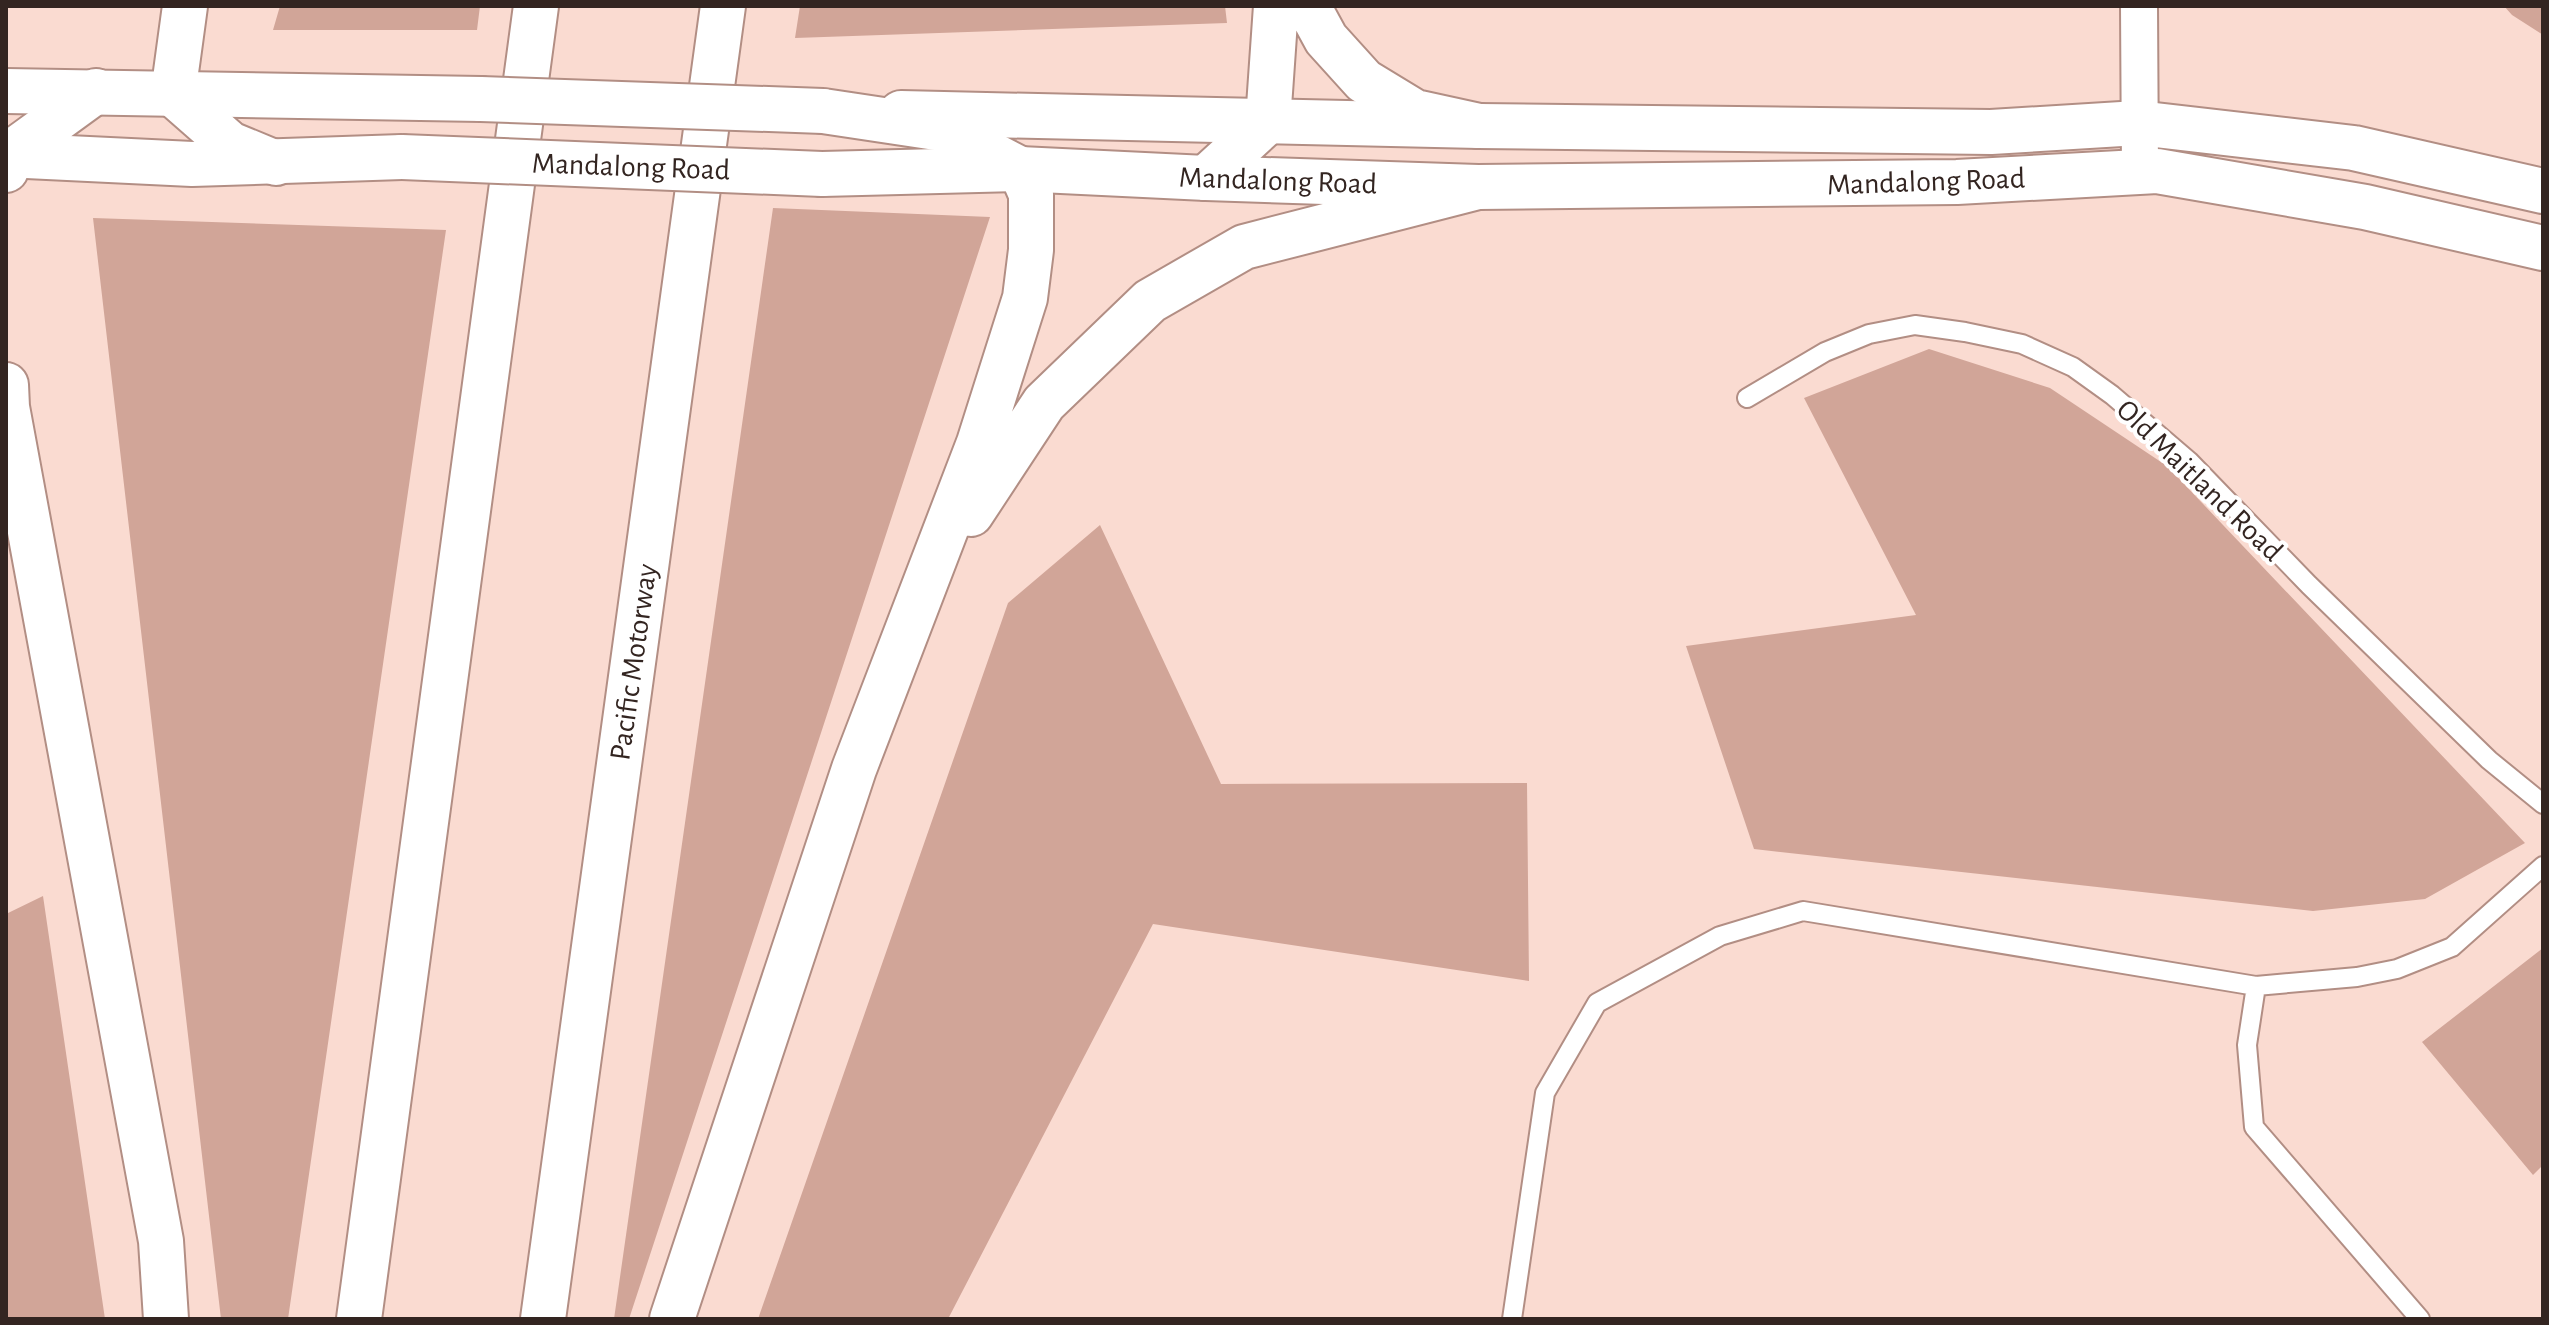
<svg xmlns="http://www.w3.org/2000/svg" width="2549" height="1325" font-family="'Alegreya Sans',sans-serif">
<rect width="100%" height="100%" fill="#fadbd1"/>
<path fill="#d1a598" d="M280,6H480L477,30H273Z
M800,6H1225L1227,23L795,38Z
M2504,6H2543V35L2512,15Z
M773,208L990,217L629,1319H614Z
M93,218L446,230L288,1319H221Z
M1929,349L2050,388L2167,466L2525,843L2425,899L2313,911L1754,849L1686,646L1916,615L1804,398Z
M1100,525L1221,784L1527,783L1529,981L1153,924L948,1319H758L1008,603Z
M43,896L105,1319H6V914Z
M2543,948V1165L2533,1175L2422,1042Z"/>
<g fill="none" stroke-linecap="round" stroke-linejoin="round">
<g stroke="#b28e84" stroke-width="22">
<path id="lane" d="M1747,398L1825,352L1869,334L1915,325L1965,332L2022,344L2073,367L2112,395L2189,461L2309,585L2489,760L2543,804
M2256,986L2247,1045L2254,1127L2420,1319
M1512,1319L1545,1093L1597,1003L1720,936L1803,911L2256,986L2357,977L2397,969L2452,947L2543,866"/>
</g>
<g stroke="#b28e84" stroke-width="40">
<path id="street" d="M2139,6L2140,172"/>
</g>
<g stroke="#b28e84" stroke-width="48">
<path id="secondary" d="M901,113L1479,126L1991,132L2138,123L2354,148L2543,191
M1206,178L1478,187L1957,182L2157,171L2365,207L2543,248"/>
</g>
<g stroke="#b28e84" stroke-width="48">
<path id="primary" d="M6,91L481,99
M6,155L192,164L402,157
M822,174L1020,169L1206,178"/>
</g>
<g stroke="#b28e84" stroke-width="48">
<path id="highway" d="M185,6L173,94L230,144L276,163
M1308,6L1326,39L1364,81L1415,112L1479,126
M6,170L8,155L96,91
M1206,178L1268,121L1276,6
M6,385L7,407L161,1241L166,1319
M971,514L1044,403L1150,301L1244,247L1478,187
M359,1319L536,6
M543,1319L723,6
M672,1319L854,769L979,443L1025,298L1031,250V194L1020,169L943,129L823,111"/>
</g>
<use href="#lane" stroke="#fff" stroke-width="18"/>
<use href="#street" stroke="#fff" stroke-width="36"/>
<use href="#secondary" stroke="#fff" stroke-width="44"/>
<use href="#primary" stroke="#fff" stroke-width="44"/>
<use href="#highway" stroke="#fff" stroke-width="44"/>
<g stroke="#b28e84" stroke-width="48" stroke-linecap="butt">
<path id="primary-bridge" d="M481,99L823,111
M402,157L822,174"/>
</g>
<use href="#primary-bridge" stroke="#fff" stroke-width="44"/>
</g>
<g text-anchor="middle" stroke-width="8" stroke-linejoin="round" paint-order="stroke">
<g font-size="30" fill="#332521" stroke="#fff">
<text transform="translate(631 166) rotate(2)" y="10">Mandalong Road</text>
<text transform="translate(1278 180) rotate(2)" y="10">Mandalong Road</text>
<text transform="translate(1926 181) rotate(-2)" y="10">Mandalong Road</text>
<text transform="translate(2200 480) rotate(44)" y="10">Old Maitland Road</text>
<text transform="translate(633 662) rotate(-82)" y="10">Pacific Motorway</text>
</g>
</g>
<rect width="2549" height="1325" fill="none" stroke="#332521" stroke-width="16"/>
</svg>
